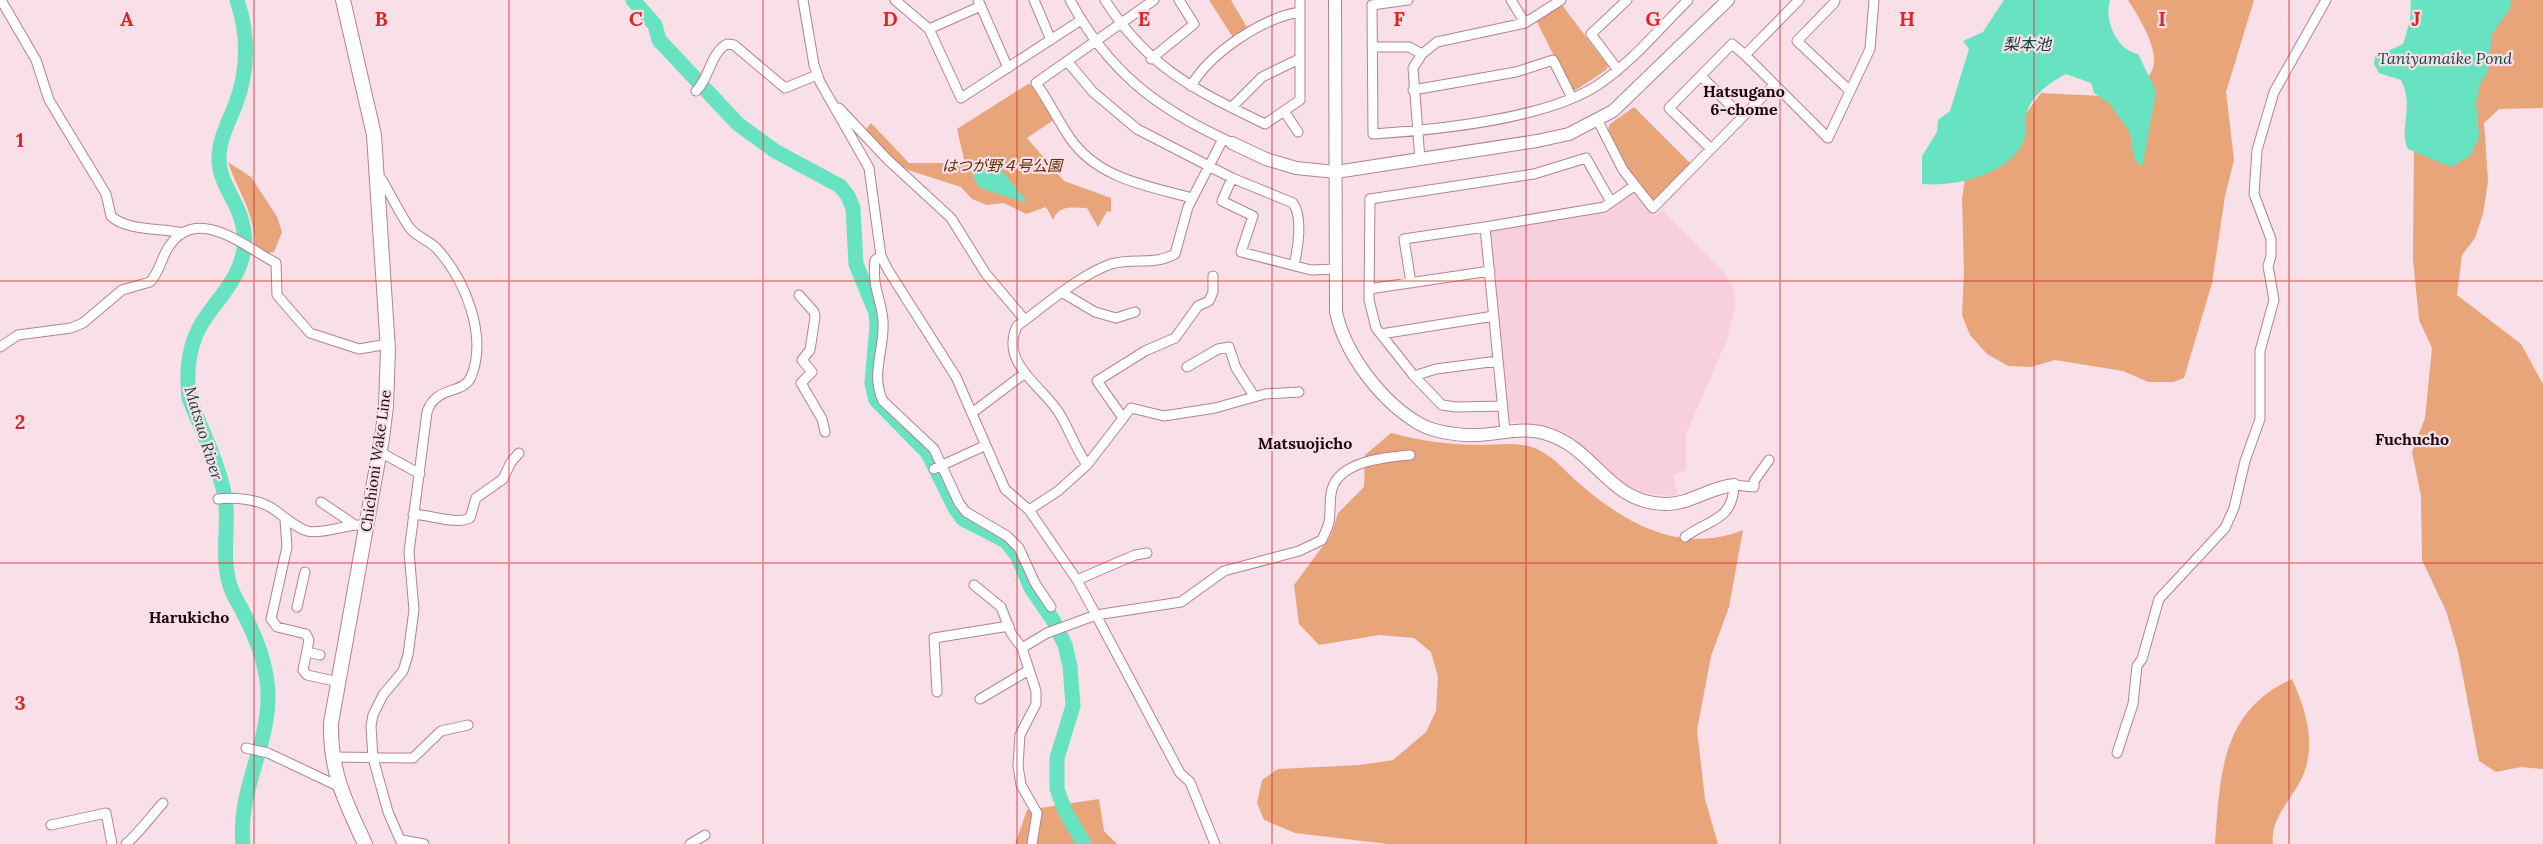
<svg xmlns="http://www.w3.org/2000/svg" width="2543" height="844" font-family="Lora,'Noto Sans JP',serif">
<rect width="100%" height="100%" fill="#f8dfe8"/>
<path fill="#f7cfde" d="M1629,194L1635,195L1655,217L1662,210L1724,273L1732,286L1736,302L1726,342L1686,434V470L1673,475L1678,494L1669,496L1635,491L1618,480L1590,451L1566,433L1548,426L1511,422L1507,419L1490,233L1493,228L1607,210Z"/>
<path fill="#e8a579" d="M1209,0H1231L1248,29L1234,39Z
M2128,0H2254L2226,92L2234,160L2225,196L2212,283L2184,378L2173,382H2148L2123,371L2055,360L2031,367L2008,366L1987,354L1970,335L1962,315L1964,271L1962,199L1966,173L2013,131L2041,93L2101,96L2143,85C2146,80 2151,74 2153,68C2159,48 2138,16 2128,0Z
M2432,0H2543V108L2499,109L2484,123L2488,181L2483,214L2475,238L2462,255L2457,295L2521,344L2543,384V769L2521,767L2496,772L2479,761L2458,651L2446,611L2422,560L2421,496L2412,452L2425,418L2432,348L2419,320L2413,259L2414,140Z
M1562,5L1608,66L1606,70L1576,90H1571L1536,20Z
M1028,84L1033,85L1055,119L1027,138L1064,181L1111,198V212L1107,211L1098,227L1087,208C1074,208 1059,204 1053,220L1046,207L1026,214L1004,203L987,205L972,199L961,187L908,170L895,162L865,131L871,123L909,163H965L957,129Z
M1634,107L1691,164L1657,199H1651L1627,166L1608,130L1610,124Z
M228,162L251,177L277,217L282,232L274,252L268,253L255,245C253,207 239,195 228,162Z
M1391,433C1421,441 1450,445 1481,445C1494,445 1509,443 1522,445C1548,448 1563,470 1581,485C1629,526 1682,554 1743,530L1729,607L1711,656L1697,730L1705,799L1718,844H1388L1295,833L1264,820L1257,803L1262,780L1278,769L1360,765L1393,760L1426,732L1436,711L1438,677L1431,652L1414,638L1379,635L1319,645L1299,624L1294,585L1331,535L1338,513L1364,487L1365,455Z
M2292,679C2305,708 2316,741 2304,773C2295,797 2269,817 2273,844H2215C2220,775 2221,711 2292,679Z
M1099,799L1104,831L1117,844H1015L1027,810Z"/>
<path fill="#68e3c2" d="M2004,0H2110C2104,20 2116,50 2138,54L2156,91L2143,164L2141,166L2134,158L2130,133L2110,104L2094,93L2091,83L2066,74C2052,81 2031,96 2027,112C2024,121 2027,132 2024,140C2010,175 1955,187 1922,184V156L1937,132L1938,120L1950,111L1969,49L1963,41L1983,32Z
M2411,0H2511L2509,10L2492,34L2488,71L2480,84L2476,103L2479,136L2471,155L2451,167L2408,149C2398,130 2415,107 2401,80L2379,73L2374,64L2375,57L2403,44L2410,21Z
M987,158H991L1026,200L1023,202L980,188L973,177V167Z"/>
<g fill="none" stroke-linecap="round" stroke-linejoin="round">
<path stroke="#68e3c2" stroke-width="15" d="M237,0C249,36 249,70 235,106C228,123 219,140 219,158C218,189 249,208 244,249C240,279 217,299 202,323C188,346 186,372 189,398C202,431 222,470 226,505C228,531 222,557 229,582C232,595 239,603 244,614C257,639 268,669 268,697C268,747 237,794 243,844
M633,0L655,25L659,40L738,124L775,151L840,186L848,196L853,208L856,264L876,313L877,326L872,383L876,400L928,453L955,508L963,519L1006,541L1017,555L1031,588L1053,620L1065,645L1070,666L1073,706L1057,758V789L1065,811L1084,844"/>
<g stroke="#b78096" stroke-width="11">
<path id="minor" d="M1,0L36,60L49,100L106,194L111,216C126,231 162,228 183,233
M803,0L814,65L820,82L869,168L881,256L888,270L956,377L1005,489L1029,510L1077,580L1096,615L1047,633L1022,648L1036,691V704L1020,735L1018,766L1021,785L1037,813L1032,844
M895,0L929,29L961,98L1081,20
M978,0L1008,68
M1034,0L1051,40
M1070,0C1108,71 1156,108 1228,141
M1105,0C1148,68 1195,90 1265,124L1300,100V0
M1154,0L1036,83C1049,101 1058,121 1070,138C1098,179 1148,186 1192,198
M1408,0L1372,5L1373,134C1435,130 1546,119 1598,85C1632,62 1659,29 1688,0
M1511,0L1525,23
M1799,0L1745,55L1828,138L1870,49L1874,0
M1835,0L1834,3L1797,41L1850,91
M929,29L981,6
M1372,47H1409L1422,54
M1151,59L1194,24L1179,0
M1067,61L1093,92L1137,129L1232,178L1293,203C1303,217 1298,249 1294,265
M1618,70L1591,34L1627,0
M1701,76L1742,117
M1191,86C1210,53 1262,18 1300,12
M1413,90L1516,72L1553,60L1572,98
M696,91C710,78 710,53 727,44L734,45L785,88L817,75
M1232,107L1262,77L1299,59
M839,108L887,159L951,218L986,274L1025,320
M1284,111L1298,132
M1598,121L1623,170L1653,208L1774,85
M1711,149L1669,108L1732,44L1745,55
M1420,160L1413,68L1422,54L1437,42L1525,23L1561,0
M377,178L382,180C391,195 399,212 409,227C417,238 430,240 438,250C465,280 488,336 471,377C463,395 436,385 427,412L409,552L414,610L408,655L403,671L383,695L373,715L371,726L373,758L388,812L402,844
M1232,178L1222,201L1253,216L1241,252L1311,270L1336,269
M881,256L875,260C872,290 881,296 883,321C885,349 870,374 883,401L934,449L959,503L966,512L1007,536L1019,548L1035,583L1051,607
M1411,283L1404,239L1485,227
M1369,289L1490,271
M1063,293L1095,312L1116,318L1135,312
M799,295L814,312L815,317L810,350L802,360L812,372L801,383L822,419L825,432
M1381,334L1494,316
M0,347L18,335L71,328L83,323L122,290L150,282C160,272 161,257 170,245C198,205 245,247 276,263L277,295L310,333L359,349L388,344
M1187,367L1218,349L1229,347L1236,368L1254,396
M1414,376L1436,369L1498,361
M1502,406L1456,407L1442,405L1414,376L1376,328L1369,300L1370,199L1534,174L1586,158L1611,202
M972,413L1025,373
M1123,418L1097,381L1145,351L1175,338L1198,306L1209,301L1213,292V276
M1505,431L1485,227L1604,207L1634,186
M380,452L420,474
M1087,465L1131,408L1164,416L1215,408L1265,394L1299,392
M934,469L984,446
M218,499C236,497 261,499 276,511C286,518 295,527 307,531C322,535 349,523 367,525
M321,502L352,523
M1029,510L1058,491L1087,465C1076,449 1070,432 1061,416C1045,387 999,365 1017,326C1043,307 1081,274 1111,264C1133,257 1154,266 1175,254L1188,207L1223,139
M413,514C430,515 457,525 470,518L476,498L503,479L511,462L519,453
M285,520L287,547L271,619L277,627L306,634L309,640L303,670L307,675L339,682
M1685,537C1709,519 1733,521 1734,485L1754,487V481L1769,460
M1077,580L1135,555L1147,553
M974,585L1001,607L1011,633L1022,648
M297,607L305,572
M307,652L320,655
M937,692L934,638L1009,626
M980,699L1029,670
M246,748L268,753L338,786
M2117,753L2133,704L2137,666L2142,659L2159,599L2225,528L2234,508L2245,461L2260,419V351L2274,300L2268,266L2271,256V239L2254,194L2257,150L2274,92L2326,0
M332,757L413,758L441,731L468,725
M51,825L106,813L112,844
M402,840L424,844
M126,844C141,831 150,817 163,803
M690,844L705,835
M1215,844L1190,782L1180,773L1096,615L1181,602L1224,571L1299,551L1322,540C1324,534 1328,528 1329,522C1331,512 1329,500 1332,489C1340,461 1386,457 1410,455"/>
</g>
<g stroke="#b78096" stroke-width="14">
<path id="tertiary" d="M1335,0L1336,312C1345,354 1381,401 1418,423C1431,431 1451,434 1466,435C1494,437 1520,425 1547,434C1596,449 1608,503 1665,504C1689,505 1710,487 1734,485
M1232,143L1266,159L1296,168L1336,172L1537,141L1569,134L1613,111L1728,0"/>
</g>
<g stroke="#b78096" stroke-width="16">
<path id="secondary" d="M343,0L374,135L388,350L386,406L382,438L331,723C330,772 345,801 365,844"/>
</g>
<use href="#minor" stroke="#fff" stroke-width="9"/>
<use href="#tertiary" stroke="#fff" stroke-width="12"/>
<use href="#secondary" stroke="#fff" stroke-width="14"/>
</g>
<path fill="none" stroke="#d62828" stroke-width="1.5" stroke-opacity="0.55" d="M254,0V844M509,0V844M763,0V844M1017,0V844M1272,0V844M1526,0V844M1780,0V844M2034,0V844M2289,0V844M0,281H2543M0,563H2543"/>
<g text-anchor="middle" stroke-width="4.5" stroke-linejoin="round" paint-order="stroke">
<g font-size="15" font-style="italic" fill="#612e02" stroke="#f8dfe8">
<text x="1002" y="171">はつが野４号公園</text>
</g>
<g font-size="15" fill="#1b0810" stroke="#f8dfe8">
<text transform="translate(376 461) rotate(-82)" y="5">Chichioni Wake Line</text>
</g>
<g font-size="16" font-style="italic" fill="#11473a" stroke="#f8dfe8">
<text x="2027" y="50">梨本池</text>
<text x="2445" y="64">Taniyamaike Pond</text>
<text transform="translate(204 433) rotate(73)" y="6">Matsuo River</text>
</g>
<g font-size="16" font-weight="bold" fill="#1b0810" stroke="#f8dfe8">
<text x="1744" y="97">Hatsugano<tspan x="1744" dy="18">6-chome</tspan></text>
<text x="2412" y="445">Fuchucho</text>
<text x="1305" y="449">Matsuojicho</text>
<text x="189" y="623">Harukicho</text>
</g>
</g>
<g font-size="20" text-anchor="middle" font-weight="bold" fill="#d62828" stroke="#f8dfe8" stroke-width="4.5" stroke-linejoin="round" paint-order="stroke">
<text x="127" y="26">A</text>
<text x="381" y="26">B</text>
<text x="636" y="26">C</text>
<text x="890" y="26">D</text>
<text x="1144" y="26">E</text>
<text x="1399" y="26">F</text>
<text x="1653" y="26">G</text>
<text x="1907" y="26">H</text>
<text x="2162" y="26">I</text>
<text x="2416" y="26">J</text>
<text x="20" y="147">1</text>
<text x="20" y="429">2</text>
<text x="20" y="710">3</text>
</g>
</svg>
